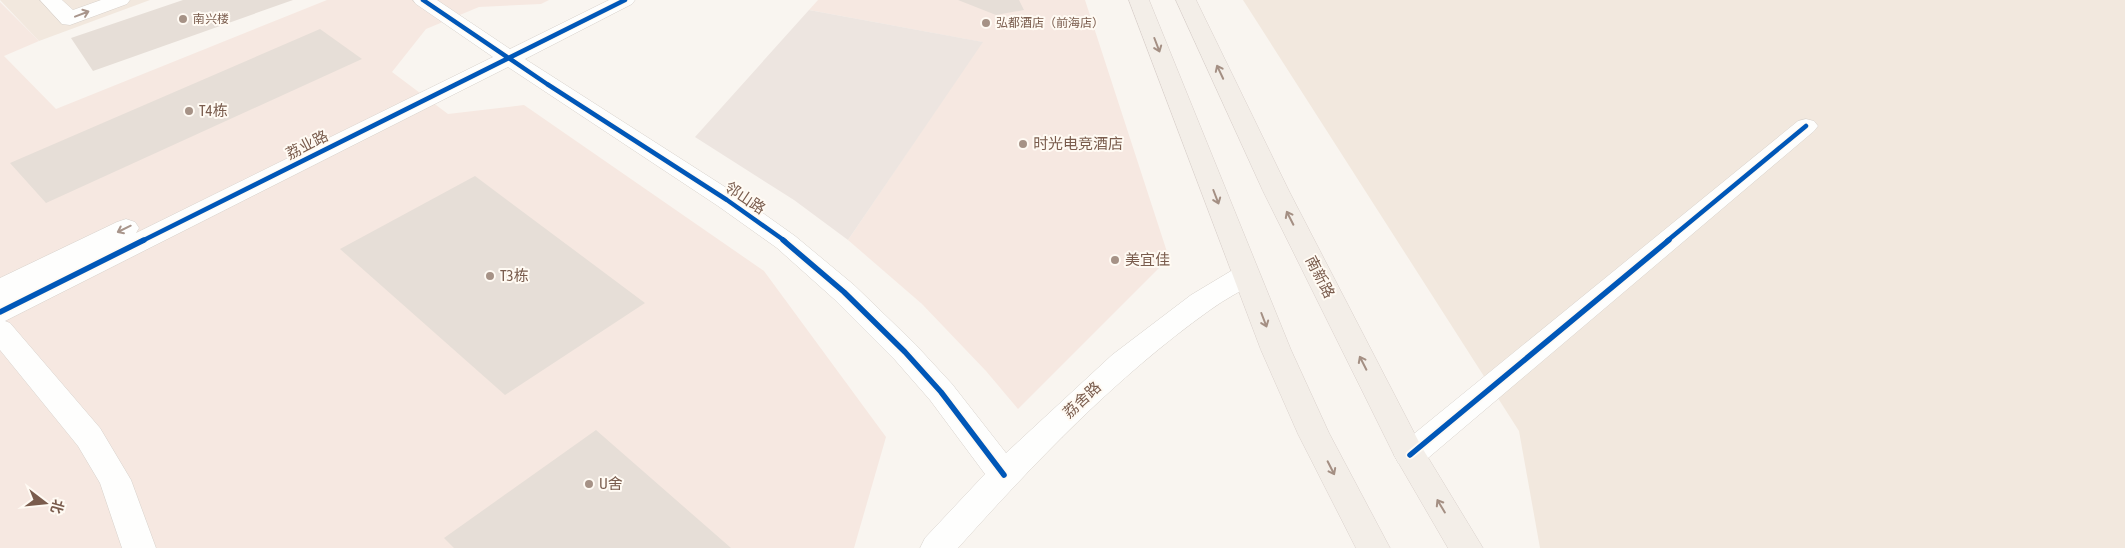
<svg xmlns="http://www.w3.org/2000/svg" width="2125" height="548" font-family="'Asap Condensed','Noto Sans SC',sans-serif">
<rect width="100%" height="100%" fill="#f9f5f0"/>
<path fill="#f2e8de" d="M0,0H150L39,41Z
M1243,0H2125V548H1540L1519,431Z"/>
<path fill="#f6e8e1" d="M327,0H549L541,4L479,7L426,29L392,72L448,114L524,105L764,271L886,437L854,548H0V2L39,41L4,56L56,109Z
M818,0H1085L1169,258L1018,409L986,371L922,304L848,240L982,42L809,10Z"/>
<path fill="#ede5e0" d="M809,10L983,42L848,240L794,200L695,137Z"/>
<path fill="#e6ded7" d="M183,0H293L93,71L71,38Z
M958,0H1019L1024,10L996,15Z
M320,29L362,59L46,203L10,163Z
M475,176L645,303L505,395L340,249Z
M596,430L731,548H454L444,538Z"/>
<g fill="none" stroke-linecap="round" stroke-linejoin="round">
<g stroke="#d7d1cb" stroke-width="1">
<path id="minor" d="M40,0H62L73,10L101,0H130L127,4L70,25L62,24Z
M413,0H437L510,49L609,0H635L632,4L525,59L736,194L795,236L854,285L915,344L952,384L1006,453L1112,355L1191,295L1236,268L1246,265L1256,268L1260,275L1256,282C1241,291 1225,299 1210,310C1116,377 1035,462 958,548H920L925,538L985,474L930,400L895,360L834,299L777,248L718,206L508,67L5,321L10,323L100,428L131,480L156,548H122L100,483L78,446L0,350V278L117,222L126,219L135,222L139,228L136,233L493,57L416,4Z
M1806,119L1814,121L1818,126L1814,131L1421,464L1410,468L1399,464L1394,455L1399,446L1798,121Z"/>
</g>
<g stroke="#dad1cc" stroke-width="1">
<path id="major" d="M1129,0H1149L1291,350L1329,433L1390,548H1356L1298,434L1261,350Z
M1176,0H1196L1289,191L1421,446L1483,548H1448L1394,455L1263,191Z"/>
</g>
<use href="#minor" fill="#fefefd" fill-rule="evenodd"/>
<use href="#major" fill="#f3eee8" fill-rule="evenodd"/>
<g stroke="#fffaf3" stroke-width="7">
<path id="cycleway-far1" d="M423,0L547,84L727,200L785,241
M142,241L625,0
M1667,241L1806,126"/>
</g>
<g stroke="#fffaf3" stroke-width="9">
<path id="cycleway" d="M783,240L844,292L905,352L941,392L1004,475
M0,312L144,240
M1410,455L1669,240"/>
</g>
<use href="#cycleway-far1" stroke="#0057b8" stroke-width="4.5"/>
<use href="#cycleway" stroke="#0057b8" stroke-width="5.5"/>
</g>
<defs><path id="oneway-shaft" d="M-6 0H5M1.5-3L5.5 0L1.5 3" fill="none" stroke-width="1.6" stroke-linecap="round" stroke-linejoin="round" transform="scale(1.25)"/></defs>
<g stroke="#a8958b">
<use href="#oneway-shaft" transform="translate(82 14) rotate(-21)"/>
<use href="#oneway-shaft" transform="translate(124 229) rotate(154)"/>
</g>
<g stroke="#a48f83">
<use href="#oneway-shaft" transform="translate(1157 45) rotate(69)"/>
<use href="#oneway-shaft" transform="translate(1220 72) rotate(-115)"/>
<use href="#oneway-shaft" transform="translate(1216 197) rotate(69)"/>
<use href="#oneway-shaft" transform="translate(1290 218) rotate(-117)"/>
<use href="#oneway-shaft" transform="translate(1264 320) rotate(69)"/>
<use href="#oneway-shaft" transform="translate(1363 363) rotate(-117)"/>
<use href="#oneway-shaft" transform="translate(1331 468) rotate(63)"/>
<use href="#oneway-shaft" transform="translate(1441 506) rotate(-121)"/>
</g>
<g fill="#a69286" stroke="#fffaf3" stroke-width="2">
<circle cx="183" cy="19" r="5"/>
<circle cx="986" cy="23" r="5"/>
<circle cx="189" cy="111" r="5"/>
<circle cx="1023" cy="144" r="5"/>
<circle cx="1115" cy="260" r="5"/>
<circle cx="490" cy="276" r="5"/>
<circle cx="589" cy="484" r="5"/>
</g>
<g text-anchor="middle" stroke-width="4" stroke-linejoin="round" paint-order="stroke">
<g font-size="12" fill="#7a5c4d" stroke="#fffaf3" text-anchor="start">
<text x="193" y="23">南兴楼</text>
<text x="996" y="27">弘都酒店（前海店）</text>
</g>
<g font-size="15" fill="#7a5c4d" stroke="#fffaf3" text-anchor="start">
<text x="199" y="116">T4栋</text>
<text x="1033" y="149">时光电竞酒店</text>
<text x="1125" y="265">美宜佳</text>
<text x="500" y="281">T3栋</text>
<text x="599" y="489">U舍</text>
</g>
<g font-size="15" fill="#7a5c4d" stroke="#fffaf3">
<text transform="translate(307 145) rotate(-27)" y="5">荔业路</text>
<text transform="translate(745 198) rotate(34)" y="5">邻山路</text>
<text transform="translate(1320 277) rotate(63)" y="5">南新路</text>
<text transform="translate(1082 400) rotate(-43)" y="5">荔舍路</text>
</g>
</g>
<g transform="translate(45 503) rotate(106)" stroke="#fffaf3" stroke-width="4" paint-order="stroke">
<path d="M0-4L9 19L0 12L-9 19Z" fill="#7a5c4d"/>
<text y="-8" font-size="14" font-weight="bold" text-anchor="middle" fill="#7a5c4d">北</text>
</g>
</svg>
